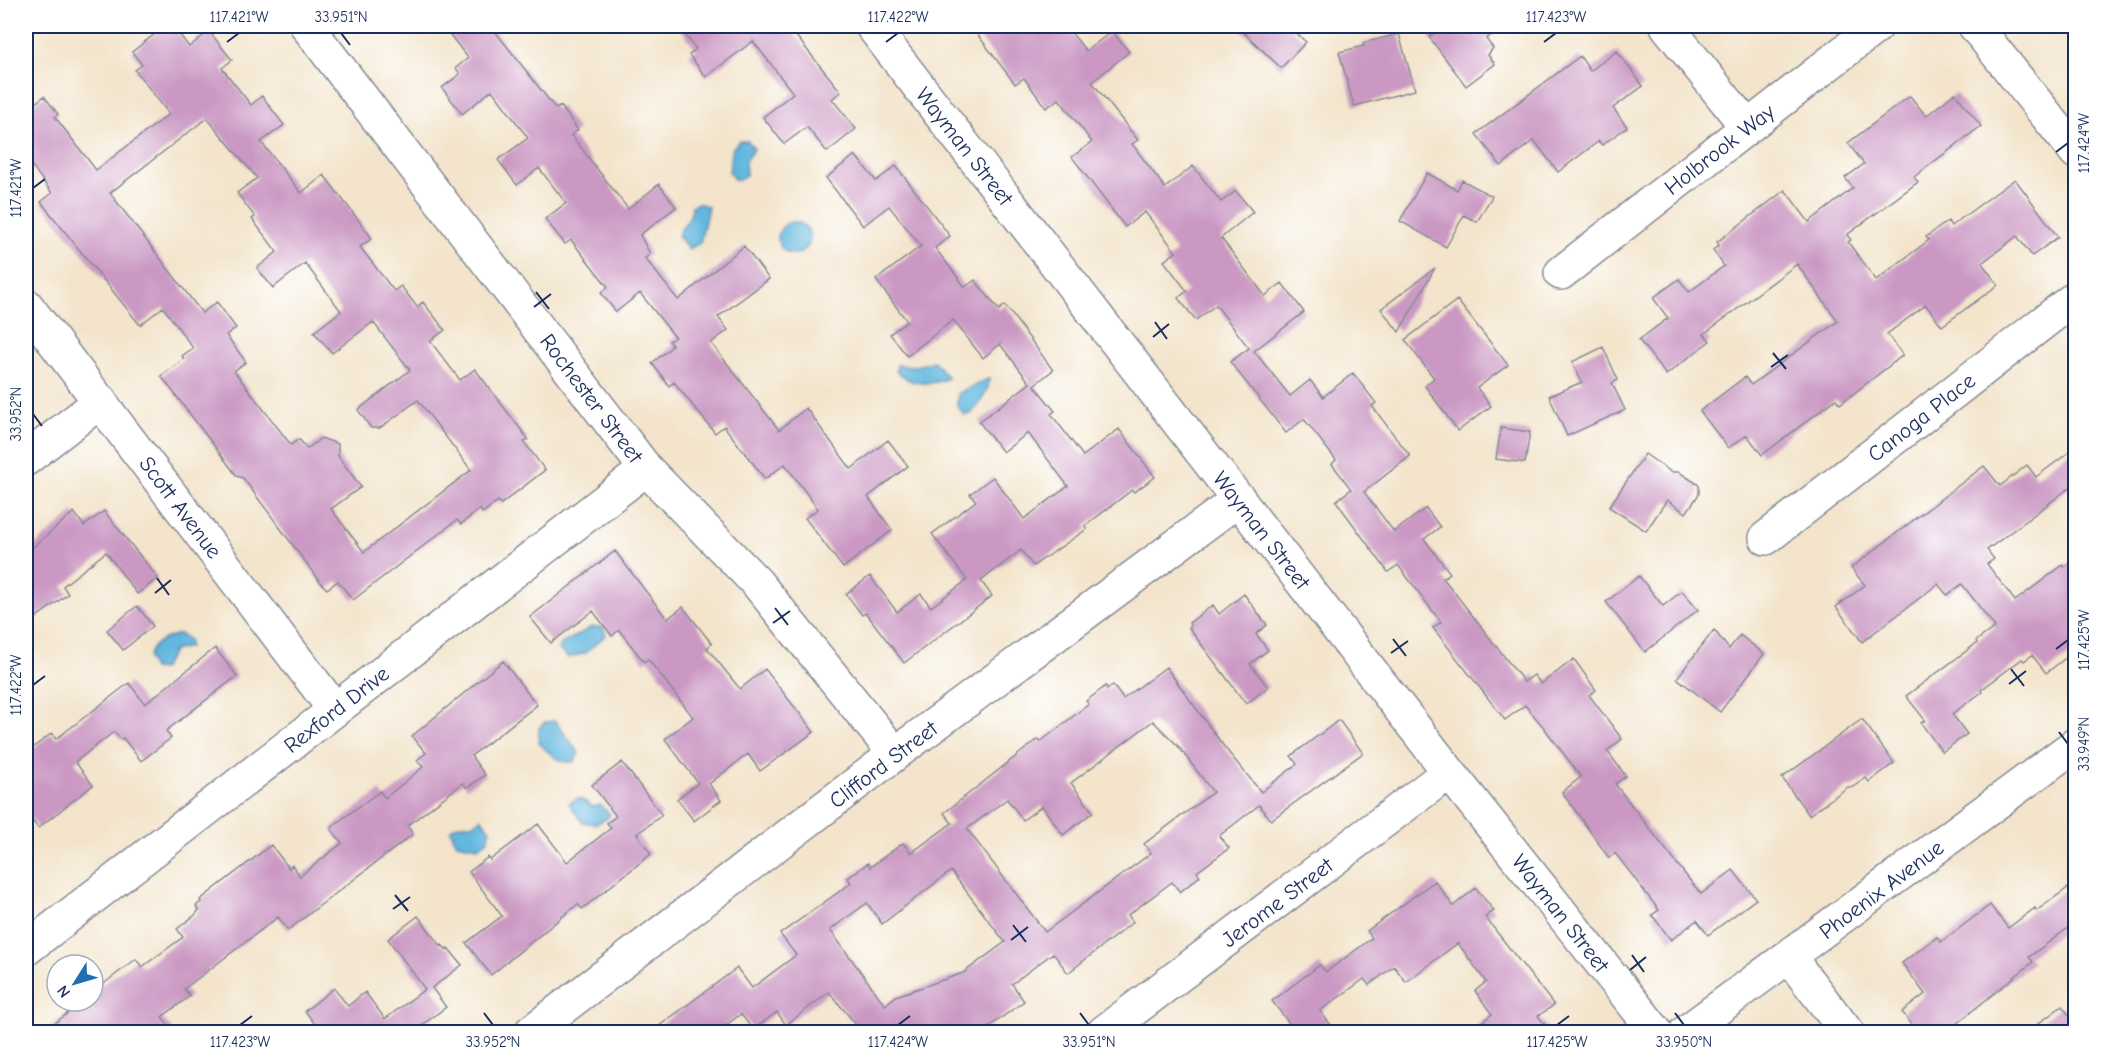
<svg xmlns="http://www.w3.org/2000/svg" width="2101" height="1058" font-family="'Comic Neue',sans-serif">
<rect width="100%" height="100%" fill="#fff"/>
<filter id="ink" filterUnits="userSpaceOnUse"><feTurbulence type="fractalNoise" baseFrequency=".0167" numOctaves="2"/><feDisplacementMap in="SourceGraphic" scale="12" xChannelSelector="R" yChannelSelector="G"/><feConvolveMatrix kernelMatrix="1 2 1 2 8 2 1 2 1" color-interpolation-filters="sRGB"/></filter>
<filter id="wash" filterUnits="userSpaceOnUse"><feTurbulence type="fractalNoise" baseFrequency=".008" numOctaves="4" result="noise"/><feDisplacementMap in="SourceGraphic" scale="24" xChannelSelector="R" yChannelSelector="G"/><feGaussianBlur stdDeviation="1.35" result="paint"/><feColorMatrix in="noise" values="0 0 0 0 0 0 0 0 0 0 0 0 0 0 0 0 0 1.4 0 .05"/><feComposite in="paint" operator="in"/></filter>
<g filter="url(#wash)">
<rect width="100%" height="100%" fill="#f3e4cb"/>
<path fill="#62b7de" stroke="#3e739e" stroke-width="1.5" d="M739,141H748L754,149L745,161L746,175L739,180L734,179L729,172L732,149Z
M698,203L708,207L700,243L689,249L678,236C682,224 692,220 692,206Z
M778 238a16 16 0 1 1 32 0a16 16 0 1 1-32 0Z
M934,361L948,378C931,386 909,385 896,371L897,365L916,366Z
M990,378C988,392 980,403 971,414L964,415L957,405L958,393Z
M592,627H603L606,635L585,653L568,658L558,649L561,644Z
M179,634L189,640V647L173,651L162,670L153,669L148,658C151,643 166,637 179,634Z
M555,721L579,753L574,762C559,764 549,753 539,743V728L545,722Z
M579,798L593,807L600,805L610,814L607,819L595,824L582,822L569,803Z
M481,818L490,830L487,841L478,847L457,843L450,830C458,822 463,824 473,824Z"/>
<g id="blocks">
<path fill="#ca98c3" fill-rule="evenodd" d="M165,26H173L189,47L209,31L232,60L222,68L251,105L262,96L284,125L261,142L301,193L324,175L372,238L360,247L394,291L401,286L417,307L423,302L445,330L430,341L460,380L475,369L528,439L524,442L545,470L501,504L498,501L482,513L480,509L461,524L457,520L353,600L338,581L327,589L321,583L243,478L237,476L161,376L184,359L182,356L193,348L163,307L140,325L41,202L52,193L26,158V111L44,96L58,114L55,117L96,170L169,114L135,70L142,65L132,52ZM207,118L257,178L237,193L255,217L252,219L277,252L257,268L273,288L305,263L341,311L314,332L332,353L373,322L410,370L358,410L371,428H380L418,400L471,470L364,552L331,509L361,487L338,456V444L321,438L307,449L299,439L291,445L234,371L246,362L226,335L236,328L217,302L202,313L110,193Z
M443,26H491L556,109L561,106L578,130L571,135L628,209L659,184L676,207L640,235L650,254L645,258L678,300L744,246L769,279L718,317L728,330L711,343L779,430L806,408L851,469L888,440L908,466L868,497L892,530L843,568L805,518L818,509L785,464L765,479L724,426L715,433L674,382L669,386L652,363L670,348L672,345L669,341L675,337L640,293L616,312L601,293L608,287L571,240L565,244L545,219L566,203L539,168L517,185L498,160L528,138L492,90L462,114L442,88L460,74L456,68L468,58Z
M678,26H788L841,92L832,99L856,129L827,152L807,127L784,144L763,117L793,93L753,41L706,77L689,55L696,49Z
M971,26H1066L1086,51L1112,31L1129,52L1092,82L1138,140L1132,144L1165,188L1193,166L1221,202L1236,191L1253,212L1221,238L1265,296L1282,283L1304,312L1254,351L1290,396L1310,380L1323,397L1353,373L1376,403L1372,406L1410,456L1364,492L1394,532L1426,508L1440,527L1424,539L1450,573L1443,578L1524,682L1534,675L1541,684L1574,659L1596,690L1589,695L1622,739L1607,751L1626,776L1615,784L1688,878L1701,894L1733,870L1756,899L1708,935L1697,920L1671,940L1652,915L1659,910L1615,853L1609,858L1562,792L1581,777L1545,729L1525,705L1505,720L1433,628L1441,622L1398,565L1388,572L1336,501L1351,489L1332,464L1336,460L1304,419L1286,433L1230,362L1249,348L1216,305L1196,320L1178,298L1187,291L1164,261L1176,252L1145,212L1125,227L1072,157L1092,142L1059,99L1046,108L1024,78L1015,84Z
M1237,26H1288L1306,42L1281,68Z
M1445,26H1504L1486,39L1493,48L1488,55L1495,64L1466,86L1429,37Z
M1399,34L1415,90L1354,106L1339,52L1364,46L1363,43Z
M1617,51L1643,86L1613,108L1627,127L1602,145L1599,141L1558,172L1534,140L1501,166L1476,134L1580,56L1590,71Z
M1955,93L1981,126L1914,177L1918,182L1847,235L1851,240L1848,242L1876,280L1929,240L1926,237L1948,221L1951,226L2015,179L2058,237L2032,256L2017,236L1982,263L1998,285L1942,326L1926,305L1887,334L1903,355L1840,404L1836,399L1762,455L1747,435L1728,448L1700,411L1745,377L1751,385L1838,321L1797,264L1704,334L1710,341L1666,375L1639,340L1668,318L1653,298L1679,279L1689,292L1724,266L1713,250L1719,245L1717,242L1785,190L1809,222L1853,188L1845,178L1864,164L1848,143L1910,96L1926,116Z
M855,155L876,181L896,166L950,236L935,248L965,287L975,280L999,310L1005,305L1053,370L1034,385L1055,411L1051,414L1083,456L1119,429L1155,477L1134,492L1132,490L1085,526L1087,529L1033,566L1021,550L981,581L992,596L904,663L866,613L862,615L846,594L870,576L897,612L921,594L931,607L967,580L932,534L976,501L970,494L993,477L1024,519L1068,486L1028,433L1003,452L979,422L1030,383L1000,344L983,358L953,320L907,356L890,334L907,321L876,280L921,246L889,206L863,226L826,178Z
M1427,173L1457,190L1462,180L1492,196L1477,222L1464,215L1446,247L1400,221Z
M1435,268L1399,332L1381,309Z
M1457,300L1508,365L1477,388L1491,406L1458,431L1425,386L1434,378L1405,340Z
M1603,347L1618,380L1612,383L1625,410L1567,436L1549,396L1582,382L1572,362Z
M1501,428L1530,432L1525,463L1496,459Z
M2076,447V483L1987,550L1994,559L1987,564L2015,601L2063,565L2064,567L2076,559V650L2046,673L2032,655L2024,661L2022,659L1981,690L1982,692L1952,714L1967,734L1942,752L1921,723L1925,720L1906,696L1977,643L1976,641L1995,627L1962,584L1947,595L1938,584L1862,642L1836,607L1865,585L1851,568L1984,466L2000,486L2027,465L2036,477Z
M1645,454L1671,472H1679L1699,485V494L1686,513L1667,500L1646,531L1609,507Z
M104,511L158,578L137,594L106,552L63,586L68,594L34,619L26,607V553L74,512L84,526Z
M615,551L667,619L683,607L712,644L707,648L740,689L765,669L814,732L760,771L748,754L709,784L721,800L694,821L677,799L698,783L665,739L693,717L648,659L644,662L619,630L612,636L593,611L551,643L530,617Z
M1639,576L1663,606L1682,591L1698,610L1645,652L1606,602Z
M1244,594L1267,625L1256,634L1268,650L1250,664L1268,687L1246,704L1189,628L1191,626L1189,623L1213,605L1219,614Z
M137,606L153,626L123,650L107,630Z
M1714,630L1729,649L1740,635L1764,654L1720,712L1677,678Z
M215,648L237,676L166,731L171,738L141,761L123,738L121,740L114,732L75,762L93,785L38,828L26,813V753L52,733L56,739L129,683L145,704Z
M503,661L537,705L471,756L485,775L467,788L463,783L407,826L413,834L288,930L278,917L184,989L190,996L162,1017L174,1032H43L68,1013L67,1010L78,1001H93V992L136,959L142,967L183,937L177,929L195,915L199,910L196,906L201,902L200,900L271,845L289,868L292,865L300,876L342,843L331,829L334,825L380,791L385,798L423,767L417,760L426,753L412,736Z
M1166,667L1225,748L1261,792L1297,764L1291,756L1339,720L1363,753L1271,820L1259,805L1219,836L1229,848L1197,872L1200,876L1180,892L1172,882L1128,915L1133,922L1068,973L1053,953L1012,984L1024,1001L982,1032H862L829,992L786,1025L777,1012L753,1030L741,1014L717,1032H651L737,968L752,988L796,955L780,934L851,883L848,878L868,863L870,867L903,843L911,853L952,823L944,813L1038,739L1040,742L1089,704L1086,701L1106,686L1107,689L1113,685L1123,699ZM1153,721L1178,746L1213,792L1144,844L1151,853L1045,932L967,829L1007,799L1023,820L1042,806L1063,835L1093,812L1071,783ZM951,871L1005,942L963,973L896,996L885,1005L830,930L867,903L882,924Z
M1862,719L1894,763L1869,782L1866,778L1853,787H1848L1809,815L1782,778Z
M622,762L662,815L637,834L651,854L582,909L578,904L491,975L466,943L502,916L469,872L488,857L490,860L538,824L567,862L611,828L607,823L616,816L592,785Z
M1435,881L1453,906L1476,888L1494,911L1485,917L1554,1005L1538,1016L1551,1032H1468L1492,1014L1475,991L1486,982L1458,943L1406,982L1394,966L1369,985L1364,979L1320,1011L1336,1032H1296L1272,1001L1320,965L1326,972L1372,938L1367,931Z
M2076,882V922L2029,957L2033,962L1946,1032H1918L1902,1012L1925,994L1902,963L1937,937L1941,942L1990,905L2008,928L2035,908L2036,911Z
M418,916L441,946L442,945L446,949L448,948L462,965L432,988L446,1007L413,1032H321L305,1011L334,988L348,1006L365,992L385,1019L425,989L388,939Z
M2062,1006L2076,1024V1032H2027Z"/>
</g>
</g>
<g filter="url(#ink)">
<use href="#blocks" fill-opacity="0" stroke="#878a94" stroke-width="1.5"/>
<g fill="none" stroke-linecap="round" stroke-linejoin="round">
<g stroke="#878a94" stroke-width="36">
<path id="minor" d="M307,26L646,469L757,583L895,754
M872,26L1449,772L1656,1032
M1667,26L1747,127
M1975,26L2076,152
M1561,273L1877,26
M26,305L335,710
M26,459L101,401
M1766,538L2076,297
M26,949L646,469
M1789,957L1847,1032
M531,1032L895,754L1239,499
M1104,1032L1449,772
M1686,1032L2076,744"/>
</g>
<use href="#minor" stroke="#fff" stroke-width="33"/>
</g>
</g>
<path fill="none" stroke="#1b2f5e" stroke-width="2" d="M341,33L350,45M227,42L239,33M886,42L898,33M1544,42L1556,33M2056,152L2068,143M33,188L45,179M536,292L549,309M534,307L551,294M1155,322L1167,339M1153,337L1169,324M1773,353L1786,369M1771,367L1788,355M33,414L42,426M157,578L169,595M155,593L171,580M775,608L788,625M773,623L790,611M1393,639L1406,656M2056,649L2068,640M1391,653L1408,641M2011,669L2024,686M2009,684L2026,671M33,685L45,676M2059,732L2068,744M395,895L408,911M393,909L410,897M1013,925L1026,942M1011,940L1028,927M1632,955L1644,972M1630,970L1646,957M484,1013L493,1025M1080,1013L1089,1025M1675,1013L1684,1025M240,1025L252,1016M898,1025L910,1016M1557,1025L1569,1016"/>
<g text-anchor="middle" stroke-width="5" stroke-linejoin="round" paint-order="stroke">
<g font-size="22" fill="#1b2f5e" stroke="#fff">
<text transform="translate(965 146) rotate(52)" y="8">Wayman Street</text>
<text transform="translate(1719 149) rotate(-38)" y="8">Holbrook Way</text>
<text transform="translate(592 398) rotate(53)" y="8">Rochester Street</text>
<text transform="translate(1921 417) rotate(-38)" y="8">Canoga Place</text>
<text transform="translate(181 507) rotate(53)" y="8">Scott Avenue</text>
<text transform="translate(1262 530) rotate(52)" y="8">Wayman Street</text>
<text transform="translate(336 709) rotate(-38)" y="8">Rexford Drive</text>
<text transform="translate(883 764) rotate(-37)" y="8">Clifford Street</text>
<text transform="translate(1881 889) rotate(-37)" y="8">Phoenix Avenue</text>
<text transform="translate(1277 902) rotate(-37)" y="8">Jerome Street</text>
<text transform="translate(1561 913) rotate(52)" y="8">Wayman Street</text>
</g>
</g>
<rect width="2101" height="1058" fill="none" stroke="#fff" stroke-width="66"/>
<g transform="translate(75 983) rotate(233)"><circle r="28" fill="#ffffff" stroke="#a4acbf" stroke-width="1.5"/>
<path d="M0-4.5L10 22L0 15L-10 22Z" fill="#1f6fb2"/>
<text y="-9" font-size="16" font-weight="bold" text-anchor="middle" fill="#1b2f5e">N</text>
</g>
<rect x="33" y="33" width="2035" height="992" fill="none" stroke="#1b2f5e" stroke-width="2"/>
<g font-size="15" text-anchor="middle" fill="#1b2f5e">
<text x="239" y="22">117.421°W</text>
<text x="341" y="22">33.951°N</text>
<text x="898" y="22">117.422°W</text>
<text x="1556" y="22">117.423°W</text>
<text transform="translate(2084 143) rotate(-90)" y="5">117.424°W</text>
<text transform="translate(16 188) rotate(-90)" y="5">117.421°W</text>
<text transform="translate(16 414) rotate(-90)" y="5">33.952°N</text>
<text transform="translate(2084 640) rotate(-90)" y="5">117.425°W</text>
<text transform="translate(16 685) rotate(-90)" y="5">117.422°W</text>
<text transform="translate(2084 744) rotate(-90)" y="5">33.949°N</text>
<text x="240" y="1047">117.423°W</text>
<text x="493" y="1047">33.952°N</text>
<text x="898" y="1047">117.424°W</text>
<text x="1089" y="1047">33.951°N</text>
<text x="1557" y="1047">117.425°W</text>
<text x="1684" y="1047">33.950°N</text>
</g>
</svg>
